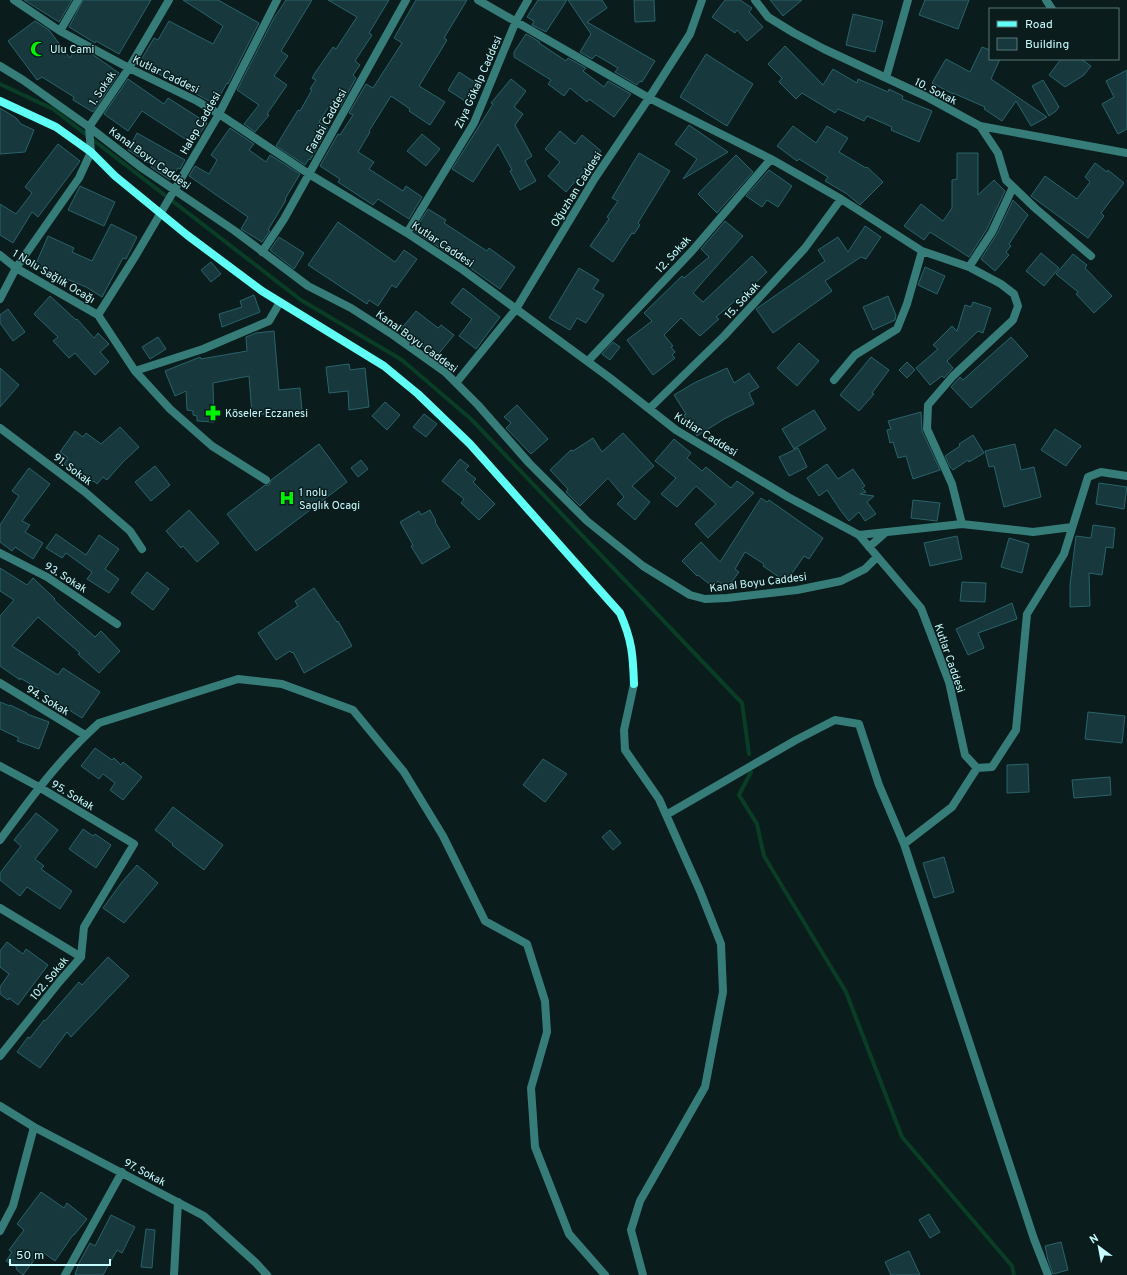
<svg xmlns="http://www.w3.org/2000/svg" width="1127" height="1275" font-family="Overpass,sans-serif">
<rect width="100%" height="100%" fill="#0b1c1d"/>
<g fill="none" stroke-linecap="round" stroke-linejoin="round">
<path stroke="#0a3d26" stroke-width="4" d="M0,84L53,109L301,300L402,360L471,419L742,703L749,754
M751,772L739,795L757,824L764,856L846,992L902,1137L1012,1266L1014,1275"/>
</g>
<path fill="#17393e" stroke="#29636a" d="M24,0H72L59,22Z
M83,0H151L119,54L96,41L95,43L69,27Z
M183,0H218L259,23L228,84L227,83L215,104L155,72L154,74L138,65L154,38L158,40L169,21L213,44L223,26Z
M286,0H312L281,51L288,56L274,76L287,85L267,114L269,115L255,132L244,124L259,105L237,90L274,18Z
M328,0H389L369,33L372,35L355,61L360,65L353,75L356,78L340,107L332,102L319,122L328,128L310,160L309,159L305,165L276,146L298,110L300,111L312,90L310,89L316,80L312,78L317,70L333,47L336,49L357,17Z
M416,0H467L444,38L447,40L419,86L445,102L430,125L409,111L410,109L391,96L369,131L370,132L358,152L374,162L369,169L403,191L406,186L422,197L409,219L378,199L373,205L338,182L340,179L320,166L338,134L340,135L353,115L349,113L366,84L373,88L402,43L394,38Z
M538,0H567L546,32L532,25L534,21L527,17Z
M568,0H602L607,8L587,22L655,61L642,82L640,81L637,85L615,72L618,68L596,55L592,59L580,52L591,34Z
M634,0H654L655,21L635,22Z
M725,0H740L752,8L749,12L763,27L747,41L737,30L735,33L712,17Z
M770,0H802L783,16Z
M925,0H969L958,29L919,15Z
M853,14L883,21L875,52L846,45Z
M35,21L49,30L70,58L77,47L92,54L119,73L93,112L73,100L74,97L42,77L37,80L8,41Z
M526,34L540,42L539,43L566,61L568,58L586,68L583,71L604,87L608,81L631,94L614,117L589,99L587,102L570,88L564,96L548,84L551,80L514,57V52Z
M785,46L823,85L833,69L857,83L858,79L888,92L889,89L903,96L902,99L932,111L919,142L891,130L892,127L867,116L864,121L838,109L835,113L802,93L796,99L779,82L782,78L768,64Z
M982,47L990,50V59H1000L991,79L1047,117L1031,126L1016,101L1002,121L984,109L985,107L953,93V94L932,83L946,59L970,72Z
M706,54L753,84L727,126L680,97Z
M1061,59H1081L1091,66L1084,75L1065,87L1049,75Z
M1127,70V129L1118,134L1102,104L1114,97L1106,81Z
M459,72L479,85L468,103L448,90Z
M128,79L164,104L168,98L207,123L193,144L142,111L128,131L104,114Z
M511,79L526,91L514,107L523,114L515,125L532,156L525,161L536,181L520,190L510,171L512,170L498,144L473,182L452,169L493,104L491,103Z
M1043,80L1059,107L1056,111L1049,116L1032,86Z
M0,108L16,118L21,124L34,130L25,152L0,154Z
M689,125L728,152L683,179L697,159L675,144Z
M793,126L816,143L827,126L848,138L839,152L866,168L867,167L883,182L860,205L847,194L825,181L828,177L799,159L797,161L777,146Z
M230,128L254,144L249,150L266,162L270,155L300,174L285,199L286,200L268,230L270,231L262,242L241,229L248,217L189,176L195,166L209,174L217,160L211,155Z
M560,131L575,144L582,135L601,151L566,192L548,176L560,162L545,149Z
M137,133L185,160L180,169L178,168L170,180L151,167L152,165L128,150Z
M422,134L440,149L426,166L407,151Z
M58,144L80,161L38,217L32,212L13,243L0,235V204L16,214L32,193L25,187Z
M639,153L670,171L638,223L640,225L634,234L632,233L613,262L590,246L609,219L607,217L618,201L612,198Z
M957,153H978V195L994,180L1005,191L987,229L969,257L930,232L924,240L904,226L921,204L943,221L952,208V180L957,179Z
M736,155L753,172L717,213L698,194Z
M1095,163L1107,172L1108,170L1124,183L1101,213L1104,216L1088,238L1031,196L1045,176L1077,199L1090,182L1085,177Z
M769,170L792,186L778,207L767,200L762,207L746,196Z
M80,186L115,202L104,226L68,210Z
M1013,200L1028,215L1009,244L1011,246L1006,252L1009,255L995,271L981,259L997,234Z
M428,209L446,220L444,223L487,251L489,248L515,267L500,289L469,267L414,231Z
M725,221L743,236L693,293L703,302L752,256L767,272L748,290L716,317L719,319L700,336L681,318L664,335L673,346L671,347L675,352L672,355L675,358L653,375L627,340L652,321L644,313L682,276L684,278L709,257L701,249Z
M338,222L395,262L404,250L417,259L396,288L392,285L378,306L369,300L367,304L308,265Z
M111,224L137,237L126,259L123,258L102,297L86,287L35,266L48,236L74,248L72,252L92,261Z
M865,226L881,237L866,259L861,257L825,281L832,291L773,333L756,309L825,261L818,250L838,237L848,252Z
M279,237L304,253L294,269L270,250Z
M1041,253L1059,268L1044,286L1026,271Z
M1073,254L1087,265L1085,268L1112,296L1094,313L1076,294L1078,292L1056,274Z
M211,262L221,274L211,282L201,270Z
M925,267L945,276L937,294L918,285Z
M579,268L599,280L593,289L604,295L586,323L577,318L570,330L549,318Z
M463,288L500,317L476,349L459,336L472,319L451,303Z
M254,295L260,312L222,327L219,314L242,307L240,301Z
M50,296L76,320L77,319L94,338L98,333L109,344L100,352L109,362L95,375L75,353L69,358L53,341L58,337L34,314Z
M888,296L896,315L895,320L873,330L863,307Z
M973,302L991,308L983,333L978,331L947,361L953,368L944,378L942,376L930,385L916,368L938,349L933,345L952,326L957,331L965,305L971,307Z
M8,309L25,332L13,341L0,323V315Z
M416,311L438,328L441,325L454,335L436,357L401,329Z
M274,331L279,390L300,388L302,411L252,415L249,376L213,383L214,422L197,421V416L193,415V411L187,410L186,391L175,396L165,371L200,357L201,359L247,351L246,337L256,333Z
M158,337L166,349L150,359L142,347Z
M1011,337L1028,356L971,408L951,387L960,377L963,380Z
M613,342L620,347L610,360L602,354Z
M799,343L819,361L797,386L777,368Z
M871,357L889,370L872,393L874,394L859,411L840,395Z
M907,362L915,370L907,378L899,370Z
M349,364L350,370L365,368L369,407L349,410L348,391L329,393L326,367Z
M0,368L19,385L0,407Z
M727,368L734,383L749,373L759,387L749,393L754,404L724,419L697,436L684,415L686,414L674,395L694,383Z
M385,402L400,415L387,430L372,416Z
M517,405L548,439L531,454L506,428L511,423L504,417Z
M814,410L826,429L794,449L782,429Z
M921,412L922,431L940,470L913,479L906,456L898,458L893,442L890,443L887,430L891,429L888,421Z
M424,414L437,424L426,437L413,427Z
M120,427L139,447L123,462L107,480L103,477L97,484L94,481L93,482L75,467L73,471L64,464L68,458L60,452L75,431L83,437L86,433L101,444Z
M1055,429L1081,446L1080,448H1079L1066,466L1041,450Z
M623,433L654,466L632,486L650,502L635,520L617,504L624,497L608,478L580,506L566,492L568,489L550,470L571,450L573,451L593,438L602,452Z
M973,435L984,453L969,462L968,460L953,470L950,467L945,456L960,446L959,444Z
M674,439L691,453L687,458L702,471L706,467L731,488L737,481L754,493L708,538L695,524L716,504L696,486L677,507L661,494L676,478L655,461Z
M319,444L347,482L256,551L227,514L265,485H269L271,480Z
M1015,444L1021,470L1034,467L1041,497L1004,507L994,466L989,467L985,451Z
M798,448L807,467L789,476L779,457Z
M460,459L469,466L465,470L476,479L473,482L495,504L479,520L461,503L464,499L442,481Z
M361,460L368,469L358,477L351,468Z
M827,464L838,479L853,469L865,486L862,488L866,492L860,494L874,496L867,502L876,514L865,521L859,512L849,521L841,511L827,490L819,496L807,478Z
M155,466L170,485L151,501L135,482Z
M29,468L50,484L22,521L30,525L25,532L43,543L33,559L15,547L12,551L0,542V525L19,496L12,491Z
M1099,483L1127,487L1124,509L1096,504Z
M761,498L767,502L769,500L823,538L809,559L804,556L786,582L763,566L764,564L745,552L735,569L739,572L727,588L718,581L713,587L698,575L697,576L682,561L701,542L720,562Z
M913,500L940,503L937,521L911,518Z
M189,510L219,543L197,562L183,546L181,548L166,531Z
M430,510L436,521L435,522L450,547L422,564L411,546L413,545L400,522L419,511L421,515Z
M1093,525L1115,528L1113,548L1106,547L1102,575L1089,573L1090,606L1070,607V585L1076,536L1091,538Z
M56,534L86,555L99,535L119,549L105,569L119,579L109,593L87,579L92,572L66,553L62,558L46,548Z
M957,536L962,559L930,566L924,543Z
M1009,538L1029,544L1022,573L1001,567Z
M0,568L27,585L33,578L55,599L54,600L95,637L101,631L120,651L99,673L78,654L80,653L38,617L12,646L58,675L63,668L100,692L82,718L45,695L46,693L20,678V680L0,666V616L14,600L0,591Z
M147,572L169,589L153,610L131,593Z
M962,582L986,583L985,602L960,601Z
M314,588L337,622L338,621L352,646L304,673L293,652L292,653L290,651L276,660L258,633L298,606L295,601Z
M1012,603L1017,619L978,633L984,648L968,655L956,629Z
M0,702L10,706V705L27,713V714L49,722L39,749L17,741L19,738L0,729Z
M1088,712L1125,716L1122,743L1085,739Z
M95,748L112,760L114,758L121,765L123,762L142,777L123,800L110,790L115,783L103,774L99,779L81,766Z
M543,759L567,774L545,802L523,785Z
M1028,764L1029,792L1007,793V765Z
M1110,777L1111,795L1074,798L1072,780Z
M173,807L223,845L204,870L172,845L173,844L155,830Z
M36,813L58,830L35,859L44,866L41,869L72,891L60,909L27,887L20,896L0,880V873L21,846L14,840Z
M83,829L93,836L95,834L111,845L96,868L69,849Z
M610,830L621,843L613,850L602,837Z
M944,857L954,892L934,898L923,863Z
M137,865L158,883L124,923L103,908L122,882Z
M7,942L23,954L26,949L48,965L18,1005L9,998L8,1000L0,994V987L9,974L0,967V951Z
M108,957L129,976L71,1037L67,1032L40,1068L17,1052L28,1037L30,1038L44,1020L45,1021L79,982L82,985Z
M41,1192L64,1208L67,1203L87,1219L74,1235H73L55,1261L41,1251L23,1275L16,1269L17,1267L6,1261L12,1252L9,1250L24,1230L17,1224Z
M929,1214L940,1232L930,1238L919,1220Z
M111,1215L135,1227L122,1253L117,1250L103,1275H75L79,1263L90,1243L95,1246Z
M146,1229L155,1230L152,1268L141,1267Z
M1061,1242L1068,1270L1053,1274L1048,1260L1045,1246Z
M909,1251L920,1275H891L885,1262Z"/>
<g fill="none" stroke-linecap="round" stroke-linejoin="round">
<path stroke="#367d7a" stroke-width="8" d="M14,0L60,31L129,68L197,101L219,114L309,174L407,233L463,270L610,378L676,430L788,497L859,535L921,608L949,682L965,755L977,768L992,767L1016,730L1027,614L1064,554L1088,477L1101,472L1127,476
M478,0L649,98L771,159L841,199L922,251L969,267L1001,284L1014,294L1018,306L1013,320L953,376L928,405L927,429L952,484L962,524
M755,0L768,17L794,33L824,49L925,96L980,126L1127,153
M1046,0L1052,9
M60,31L78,0
M0,66L23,80L89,127L142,168L235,231L308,286L351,308L393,335L445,372L478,405L529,463L587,521L643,566L690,595L705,599L727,598L797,590L841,581L865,569L877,557
M886,78L908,0
M980,126L998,153L1006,180L1035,208L1091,256
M407,233L474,123L516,21L528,0
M262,252L284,219L406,0
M0,255L16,268L98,315L135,371L170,409L212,446L266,480
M969,267L992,232L1013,187
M0,299L16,268L79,178L91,152L89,127L129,68L169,0
M98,315L136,255L219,114L277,0
M588,361L692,251L771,159
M135,371L203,349L269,321L280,302
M834,380L855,355L897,329L907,304L922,251
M456,383L516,309L595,178L649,98L690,34L702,0
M649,409L724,336L805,248L841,199
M0,428L85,492L130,531L142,549
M859,535L962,524L1033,532L1072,527
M869,547L885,533
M0,553L47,577L117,624
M0,683L85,735
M634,684L624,730L625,750L659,799L700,891L721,944L723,992L705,1087L640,1201L631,1230L643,1275
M0,766L39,787L134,844L84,927L81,957L60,981L0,1056
M666,815L796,740L835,720L859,724L879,785L904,844L952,807L977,768
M0,840C30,799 61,757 99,723L238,679L282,684L353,710L404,772L443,836L485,921L527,944L545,1001L547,1032L531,1088L535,1147L569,1234L605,1275
M904,844L1034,1239L1048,1275
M0,908L81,957
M0,1106L34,1127L204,1216L256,1263L267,1275
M0,1231L13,1206L34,1127
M65,1275L122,1172
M174,1275L178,1202"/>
<path stroke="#5ffff6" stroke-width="8" d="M0,101L56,127L91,152L115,176L187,235L262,291L384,366L418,394L470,444L620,613C632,640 633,655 634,684"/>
</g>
<defs>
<g id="mosque-bare" transform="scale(1.2)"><path d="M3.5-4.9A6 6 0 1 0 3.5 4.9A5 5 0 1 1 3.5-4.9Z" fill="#00f305" stroke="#0b1c1d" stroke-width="2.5" paint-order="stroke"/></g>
<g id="pharmacy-bare" transform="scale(1.2)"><path d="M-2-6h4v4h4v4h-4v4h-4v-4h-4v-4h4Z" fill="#00f305" stroke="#0b1c1d" stroke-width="2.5" paint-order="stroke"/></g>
<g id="hospital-bare" transform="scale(1.2)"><path d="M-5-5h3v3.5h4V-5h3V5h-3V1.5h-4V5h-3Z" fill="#00f305" stroke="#0b1c1d" stroke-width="2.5" paint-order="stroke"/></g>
</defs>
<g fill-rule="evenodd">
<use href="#mosque-bare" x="38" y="49"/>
<use href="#pharmacy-bare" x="213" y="413"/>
<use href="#hospital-bare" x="287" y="498"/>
</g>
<g text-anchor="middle" stroke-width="3" stroke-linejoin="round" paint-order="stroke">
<g font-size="11" fill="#c8fdff" stroke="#0b1c1d" text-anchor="start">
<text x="50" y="53">Ulu Cami</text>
<text x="225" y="417">Köseler Eczanesi</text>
<text x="299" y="496">1 nolu<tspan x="299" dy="13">Saglık Ocagi</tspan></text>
</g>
<g font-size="11" fill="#c8fdff" stroke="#0b1c1d">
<text transform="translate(166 74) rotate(26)" y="4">Kutlar Caddesi</text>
<text transform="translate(478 82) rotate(-66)" y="4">Ziya Gökalp Caddesi</text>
<text transform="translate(102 88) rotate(-56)" y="4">1. Sokak</text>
<text transform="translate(936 91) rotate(27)" y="4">10. Sokak</text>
<text transform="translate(326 121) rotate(-61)" y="4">Farabi Caddesi</text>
<text transform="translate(200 123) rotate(-60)" y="4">Halep Caddesi</text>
<text transform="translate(150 158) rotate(36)" y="4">Kanal Boyu Caddesi</text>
<text transform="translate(576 189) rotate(-58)" y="4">Oğuzhan Caddesi</text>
<text transform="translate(443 244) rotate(34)" y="4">Kutlar Caddesi</text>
<text transform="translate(673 254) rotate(-47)" y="4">12. Sokak</text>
<text transform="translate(54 276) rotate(31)" y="4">1 Nolu Sağlık Ocağı</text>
<text transform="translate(742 300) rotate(-47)" y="4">15. Sokak</text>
<text transform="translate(417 341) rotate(36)" y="4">Kanal Boyu Caddesi</text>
<text transform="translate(706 434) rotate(32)" y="4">Kutlar Caddesi</text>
<text transform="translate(73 469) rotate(37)" y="4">91. Sokak</text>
<text transform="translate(66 577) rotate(32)" y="4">93. Sokak</text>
<text transform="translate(758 582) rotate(-7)" y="4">Kanal Boyu Caddesi</text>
<text transform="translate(950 658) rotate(71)" y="4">Kutlar Caddesi</text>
<text transform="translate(48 700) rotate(31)" y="4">94. Sokak</text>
<text transform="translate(73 795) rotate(31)" y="4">95. Sokak</text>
<text transform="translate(49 978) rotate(-50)" y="4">102. Sokak</text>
<text transform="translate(145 1172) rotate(28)" y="4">97. Sokak</text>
</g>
</g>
<rect x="989" y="8" width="130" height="52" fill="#0b1c1d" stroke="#577677"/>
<rect x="997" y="21" width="20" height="6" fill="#5ffff6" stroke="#577677"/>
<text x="1025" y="28" font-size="12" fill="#c8fdff">Road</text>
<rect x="997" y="38" width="20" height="12" fill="#17393e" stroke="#577677"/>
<text x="1025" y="48" font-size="12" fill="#c8fdff">Building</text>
<g transform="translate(1099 1247) rotate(328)" stroke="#0b1c1d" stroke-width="3" paint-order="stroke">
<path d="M0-3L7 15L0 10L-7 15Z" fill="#c8fdff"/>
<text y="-6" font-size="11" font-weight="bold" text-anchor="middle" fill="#c8fdff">N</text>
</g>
<path d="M10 1259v6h100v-6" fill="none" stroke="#c8fdff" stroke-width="2"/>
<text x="16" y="1259" font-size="12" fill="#c8fdff" stroke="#0b1c1d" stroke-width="3" paint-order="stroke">50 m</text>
</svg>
